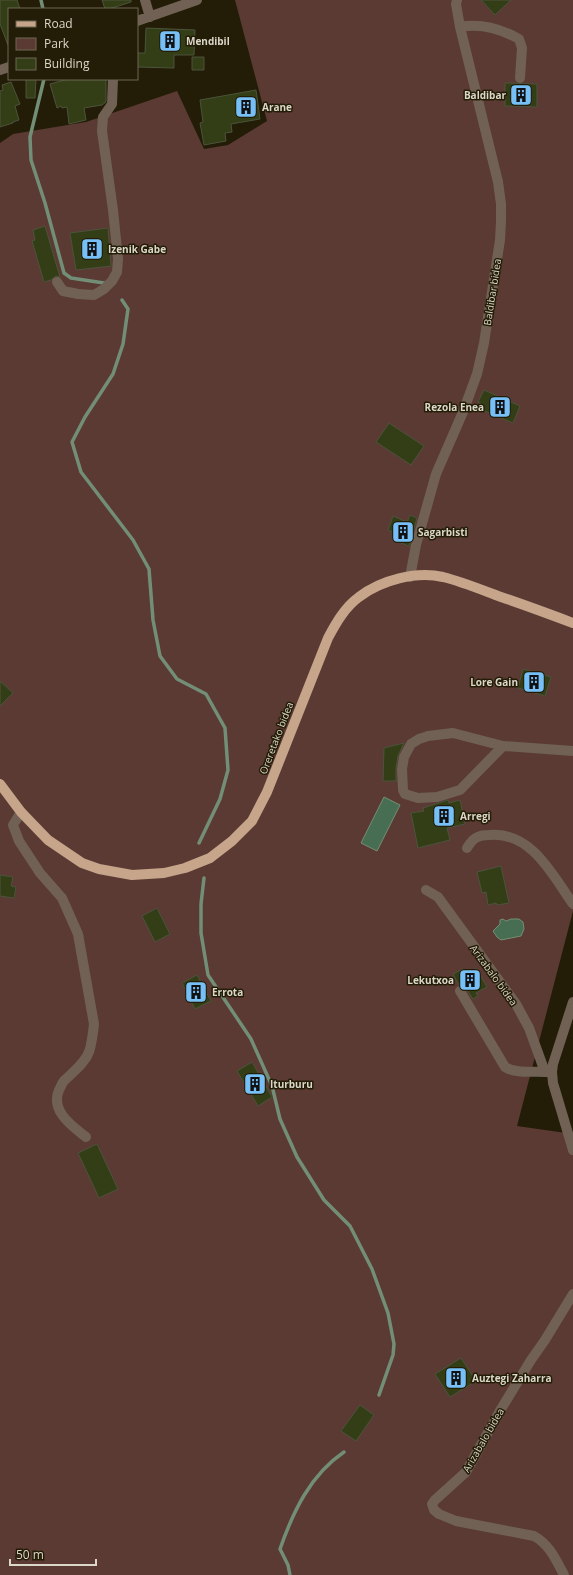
<svg xmlns="http://www.w3.org/2000/svg" width="573" height="1575" font-family="'Open Sans',sans-serif">
<rect width="100%" height="100%" fill="#231c06"/>
<path fill="#5a3a33" d="M235,0H573V911L517,1126L573,1134V1575H0V143L13,134L86,122L177,91L204,149L228,145L267,121Z"/>
<path fill="#476e52" stroke="#738e76" d="M384,797L400,805L377,851L361,843Z
M503,919L506,921L511,919H519L523,922L524,929L521,936L501,940L497,937L493,931L500,924V920Z"/>
<g fill="none" stroke-linecap="round" stroke-linejoin="round">
<path stroke="#738e76" stroke-width="3.5" d="M41,0L43,9
M44,79L30,137L31,160L45,203L64,273L71,278L104,283
M122,300L128,309L123,344L113,374L85,417L72,442L81,472L133,540L149,569L153,620L160,656L177,679L206,694L225,728L228,770L220,799L199,843
M204,878L201,904V933L208,975L251,1039L272,1086L280,1119L297,1157L324,1200L350,1226L372,1269L388,1313L394,1344L393,1355L379,1395
M290,1575L288,1565L280,1549C293,1512 310,1475 344,1452"/>
</g>
<path fill="#343e16" stroke="#4c533c" d="M0,0H17L20,9H9V45H8L0,24Z
M102,0H131V2L109,9H105Z
M481,0H511L495,15Z
M146,28L195,30L194,55H174V68L137,67V53H145Z
M192,57H204V70H192Z
M26,79H36L35,98H26Z
M68,79H106V102L102,105L84,108L86,120L69,124L67,107L62,108L61,106L57,108L50,84Z
M11,82L20,104L15,106L19,120L13,122V123L0,127V91L3,90L2,85Z
M505,83L537,84V107L505,106Z
M256,90L260,119L231,124L232,132L225,133L226,141L204,145L200,123L203,122L200,100Z
M45,226L60,277L56,276L51,280L44,282L32,241L35,240L33,230Z
M108,228L111,266L76,270L70,233Z
M484,390L520,406L513,423L480,409L482,404L478,402Z
M389,423L424,446L411,465L376,442Z
M410,515L417,518L409,546L396,541L398,534L388,530L393,516L407,522Z
M523,669L551,677L545,696L518,688Z
M0,681L13,693L0,706Z
M404,743L398,756L396,768V781H383L384,748Z
M448,800L449,803L460,800L465,824L447,828L450,840L418,848L411,813L424,811L423,808Z
M501,866L509,903L497,905L496,903L488,905L486,892L482,893L477,872Z
M0,875L13,877L11,886L16,887L14,898L0,896Z
M157,908L170,934L155,942L142,916Z
M476,968L487,987L476,993L478,996L473,999L465,987L459,985L453,974L463,969L466,974Z
M197,975L211,1001L195,1009L182,983Z
M252,1062L272,1097L258,1106L237,1071Z
M97,1144L118,1189L99,1198L78,1153Z
M461,1358L476,1381L450,1397L435,1374Z
M360,1405L374,1415L356,1441L341,1431Z"/>
<g fill="none" stroke-linecap="round" stroke-linejoin="round">
<path stroke="#706154" stroke-width="10" d="M145,0L150,17
M137,21L197,0
M460,27C480,23 501,29 519,39L522,48L520,78
M0,70L9,67
M57,282L63,291L78,294L94,295L104,289L112,281L117,272L118,259L113,210L102,131L103,117L112,104L113,79
M410,577L416,545L436,474L463,412L477,374L484,343L500,240L501,221V204L498,182L460,27L456,4L457,0
M503,746L460,790L437,797L418,798L405,794L403,790L402,769L404,757L411,744L419,739L428,736L453,733L503,746L573,751
M21,812L13,825L19,841L40,873L62,898L78,934L94,1024C93,1033 92,1043 89,1052C85,1063 74,1071 65,1080C62,1082 61,1087 59,1090C50,1111 72,1126 86,1137
M467,848C473,838 478,835 489,835C531,831 552,874 573,904
M426,890L438,897L516,1004L529,1028L545,1072H552
M460,991L505,1067C516,1074 533,1071 545,1072
M573,1002L553,1064L552,1072L553,1083L573,1150
M564,1575C556,1560 550,1545 534,1536L456,1521L439,1514L434,1510L432,1504L435,1500L466,1472L501,1409L531,1360L545,1340L573,1294"/>
<path stroke="#c6a58a" stroke-width="10" d="M0,784L21,812L48,840L82,863L99,869L132,875L164,873L185,868L210,858L232,841L252,821L267,792L328,638C336,623 345,607 359,597C381,580 416,571 443,577C463,582 482,590 501,597C525,605 549,614 573,623"/>
</g>
<defs>
<g id="building-square" transform="scale(1.15)"><rect x="-9" y="-9" width="18" height="18" rx="4" fill="#76c0f7" stroke="#231c06"/><path d="M-4-6H4V6H1V3H-1V6H-4ZM-2.5-4.3h1.7v1.8h-1.7ZM.8-4.3h1.7v1.8H.8ZM-2.5-1h1.7V.8h-1.7ZM.8-1h1.7V.8H.8Z" fill="#111"/></g>
</defs>
<g fill-rule="evenodd">
<use href="#building-square" x="170" y="41"/>
<use href="#building-square" x="521" y="95"/>
<use href="#building-square" x="246" y="107"/>
<use href="#building-square" x="92" y="249"/>
<use href="#building-square" x="500" y="407"/>
<use href="#building-square" x="403" y="532"/>
<use href="#building-square" x="534" y="682"/>
<use href="#building-square" x="444" y="816"/>
<use href="#building-square" x="470" y="980"/>
<use href="#building-square" x="196" y="992"/>
<use href="#building-square" x="255" y="1084"/>
<use href="#building-square" x="456" y="1378"/>
</g>
<g text-anchor="middle" stroke-width="3" stroke-linejoin="round" paint-order="stroke">
<g font-size="10" font-weight="bold" fill="#dbd7c9" stroke="#231c06" text-anchor="start">
<text x="186" y="45">Mendibil</text>
<text x="506" y="99" text-anchor="end">Baldibar</text>
<text x="262" y="111">Arane</text>
<text x="108" y="253">Izenik Gabe</text>
<text x="484" y="411" text-anchor="end">Rezola Enea</text>
<text x="418" y="536">Sagarbisti</text>
<text x="518" y="686" text-anchor="end">Lore Gain</text>
<text x="460" y="820">Arregi</text>
<text x="454" y="984" text-anchor="end">Lekutxoa</text>
<text x="212" y="996">Errota</text>
<text x="270" y="1088">Iturburu</text>
<text x="472" y="1382">Auztegi Zaharra</text>
</g>
<g font-size="10" fill="#dbd7c9" stroke="#231c06">
<text transform="translate(492 292) rotate(-81)" y="4">Baldibar bidea</text>
<text transform="translate(276 738) rotate(-69)" y="4">Oreretako bidea</text>
<text transform="translate(494 975) rotate(54)" y="4">Arizabalo bidea</text>
<text transform="translate(483 1440) rotate(-60)" y="4">Arizabalo bidea</text>
</g>
</g>
<rect x="8" y="8" width="130" height="72" fill="#231c06" stroke="#6d6754"/>
<rect x="16" y="21" width="20" height="6" fill="#c6a58a" stroke="#6d6754"/>
<text x="44" y="28" font-size="12" fill="#dbd7c9">Road</text>
<rect x="16" y="38" width="20" height="12" fill="#5a3a33" stroke="#6d6754"/>
<text x="44" y="48" font-size="12" fill="#dbd7c9">Park</text>
<rect x="16" y="58" width="20" height="12" fill="#343e16" stroke="#6d6754"/>
<text x="44" y="68" font-size="12" fill="#dbd7c9">Building</text>
<path d="M10 1559v6h86v-6" fill="none" stroke="#dbd7c9" stroke-width="2"/>
<text x="16" y="1559" font-size="12" fill="#dbd7c9" stroke="#231c06" stroke-width="3" paint-order="stroke">50 m</text>
</svg>
